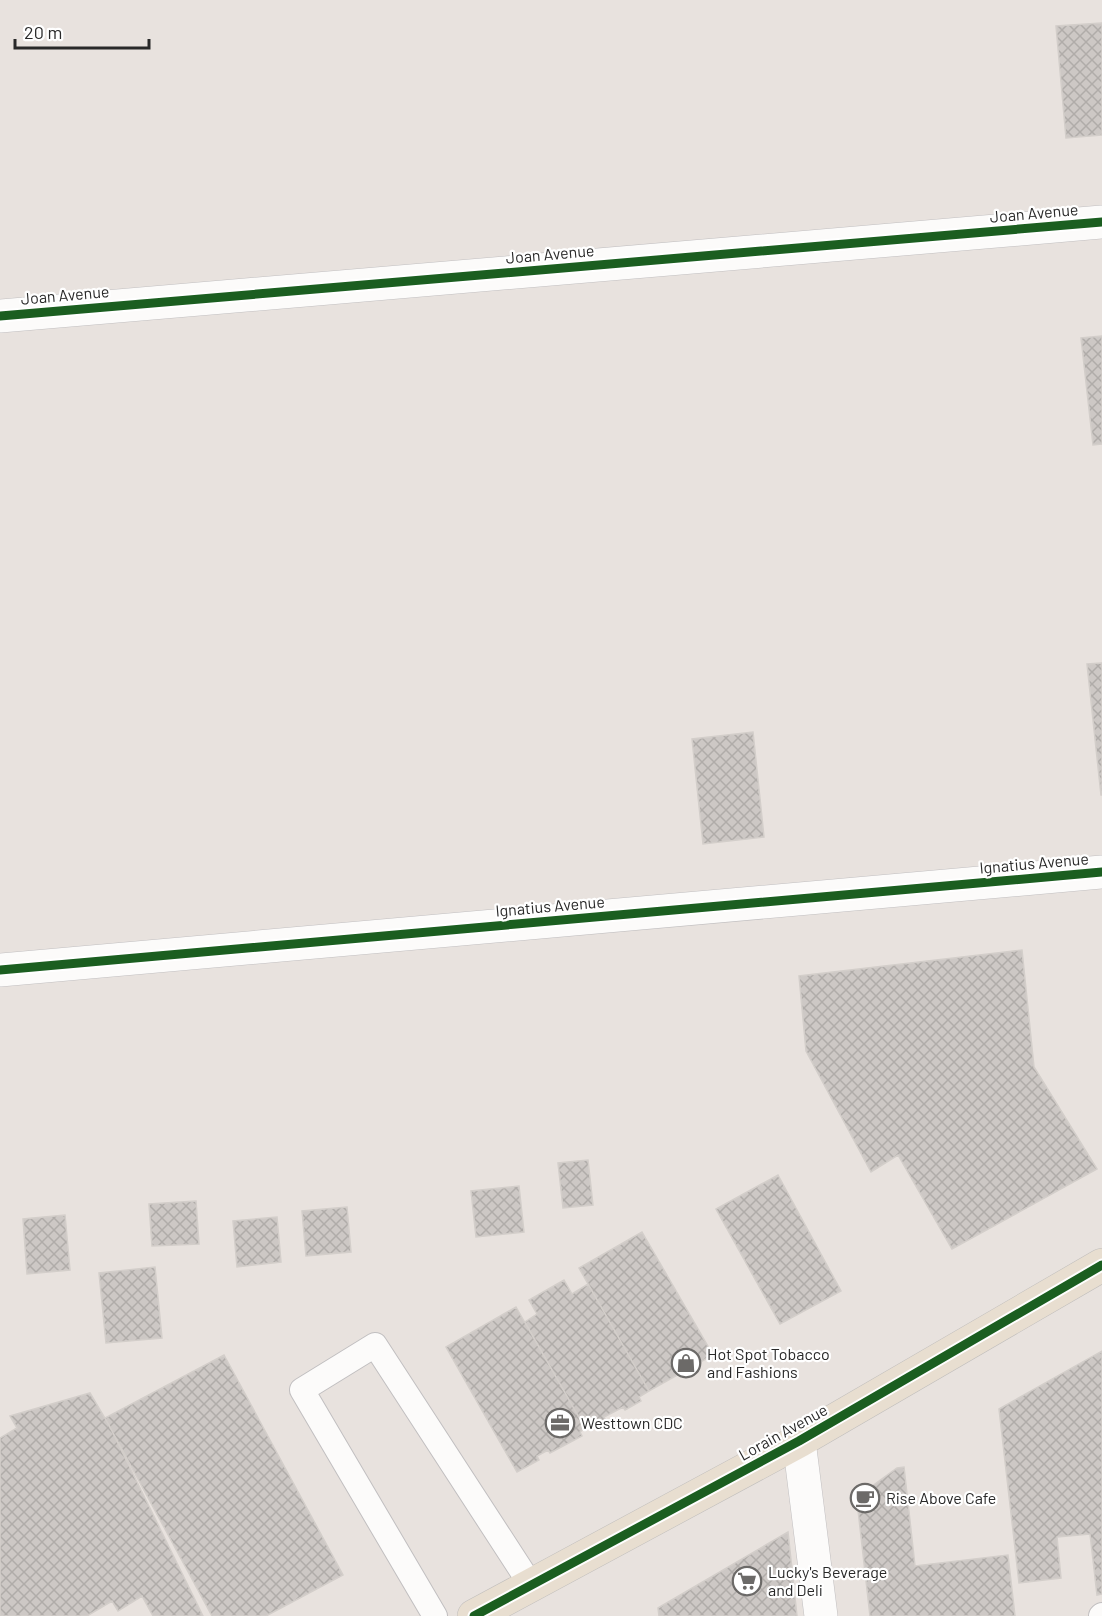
<svg xmlns="http://www.w3.org/2000/svg" width="1102" height="1616" font-family="Barlow,sans-serif">
<defs>
<pattern id="building-cross-hatch" width="8" height="8" patternUnits="userSpaceOnUse" patternTransform="scale(1.5)"><rect width="8" height="8" fill="#cdc8c5"/><path d="M0 0l8 8M0 8l8-8" fill="none" stroke="#b0aca9"/></pattern>
</defs>
<rect width="100%" height="100%" fill="#e8e2de"/>
<path fill="url(#building-cross-hatch)" stroke="#d3ceca" stroke-width="1.5" d="M1102,23V135L1066,138L1056,26Z
M1102,336V444L1093,445L1081,338Z
M1102,663V795H1101L1087,664Z
M753,732L764,837L703,844L692,739Z
M1022,950L1034,1067L1097,1169L952,1249L898,1155L871,1172L806,1051L799,976Z
M588,1160L593,1205L563,1208L558,1163Z
M778,1175L841,1291L780,1324L716,1209Z
M519,1186L524,1232L476,1237L471,1191Z
M196,1201L199,1244L152,1246L149,1204Z
M347,1207L351,1252L306,1256L302,1211Z
M65,1215L70,1270L27,1274L23,1219Z
M277,1217L281,1262L237,1267L233,1221Z
M642,1232L713,1355L649,1391L579,1268Z
M155,1267L162,1338L106,1343L99,1273Z
M564,1280L572,1294L588,1284L649,1391L639,1397L641,1401L625,1410L623,1407L604,1417L606,1421L590,1430L588,1427L585,1428L525,1322L537,1314L529,1300Z
M516,1307L585,1428L580,1432L582,1436L550,1453L548,1450L537,1456L539,1460L517,1472L446,1347Z
M1102,1351V1594L1097,1595L1090,1534L1057,1537L1061,1578L1019,1583L999,1409Z
M224,1355L343,1575L266,1616H212L105,1418Z
M90,1393L109,1425L203,1616H153L142,1596L118,1611L112,1601L87,1616H0V1438L17,1428L10,1416Z
M904,1467L915,1566L1008,1555L1015,1616H870L858,1510L852,1502V1497L857,1489H868L897,1468Z
M788,1532L797,1616H659L658,1608Z"/>
<g fill="none" stroke-linecap="round" stroke-linejoin="round">
<g stroke="#c1bfc0" stroke-width="26">
<path id="service" d="M435,1616L302,1390L375,1345L531,1585
M1101,1616L1102,1615"/>
</g>
<g stroke="#c1bfc0" stroke-width="34">
<path id="minor" d="M0,316L1102,222
M0,970L1102,872
M799,1441L821,1616"/>
</g>
<g stroke="#c0bebc" stroke-width="34">
<path id="primary" d="M474,1616L799,1441L1102,1265"/>
</g>
<use href="#service" stroke="#fcfbfa" stroke-width="24"/>
<use href="#minor" stroke="#fcfbfa" stroke-width="33"/>
<use href="#primary" stroke="#e8ded0" stroke-width="33"/>
<g stroke="#fff" stroke-width="13">
<path id="cycleway" d="M0,316L1102,222
M0,970L1102,872
M474,1616L799,1441L1102,1265"/>
</g>
<use href="#cycleway" stroke="#1b5e20" stroke-width="9"/>
</g>
<defs>
<g id="shop-ring" transform="scale(1.5)"><circle r="9.5" fill="#fff" stroke="#6c6a68" stroke-width="1.5"/><path d="M-5-2.5h2.3a2.7 3.5 0 0 1 5.4 0H5L5.5 6h-11ZM-1.5-2.5h3a1.5 2.3 0 0 0-3 0Z" fill="#6c6a68"/></g>
<g id="office-ring" transform="scale(1.5)"><circle r="9.5" fill="#fff" stroke="#6c6a68" stroke-width="1.5"/><path d="M-6-3h4V-5.5h4V-3h4V5H-6ZM-1-4.5V-3h2v-1.5ZM-6 0V1H6V0Z" fill="#6c6a68"/></g>
<g id="cafe-ring" transform="scale(1.5)"><circle r="9.5" fill="#fff" stroke="#6c6a68" stroke-width="1.5"/><path d="M-5.5-4.5H6V0H3Q3 3.5 0 3.5H-2.5Q-5.5 3.5-5.5 0ZM3-3.2v2h1.7v-2ZM-6 4.5H4V6H-6Z" fill="#6c6a68"/></g>
<g id="supermarket-ring" transform="scale(1.5)"><circle r="9.5" fill="#fff" stroke="#6c6a68" stroke-width="1.5"/><path d="M-6-5.5h2.5l.6 2H6L4.5 2H-2.5L-4.4-4H-6ZM-1.5 3.2a1.3 1.3 0 1 0 .1 0ZM3 3.2a1.3 1.3 0 1 0 .1 0Z" fill="#6c6a68"/></g>
</defs>
<g fill-rule="evenodd">
<use href="#shop-ring" x="686" y="1363"/>
<use href="#office-ring" x="560" y="1423"/>
<use href="#cafe-ring" x="865" y="1498"/>
<use href="#supermarket-ring" x="747" y="1581"/>
</g>
<g text-anchor="middle" stroke-width="4.5" stroke-linejoin="round" paint-order="stroke">
<g font-size="16" fill="#292929" stroke="#fff">
<text transform="translate(1034 213) rotate(-5)" y="6">Joan Avenue</text>
<text transform="translate(550 254) rotate(-5)" y="6">Joan Avenue</text>
<text transform="translate(65 295) rotate(-5)" y="6">Joan Avenue</text>
<text transform="translate(1034 863) rotate(-5)" y="6">Ignatius Avenue</text>
<text transform="translate(550 906) rotate(-5)" y="6">Ignatius Avenue</text>
<text transform="translate(783 1432) rotate(-29)" y="6">Lorain Avenue</text>
</g>
<g font-size="16" fill="#292929" stroke="#fff" text-anchor="start">
<text x="707" y="1360">Hot Spot Tobacco<tspan x="707" dy="18">and Fashions</tspan></text>
<text x="581" y="1429">Westtown CDC</text>
<text x="886" y="1504">Rise Above Cafe</text>
<text x="768" y="1578">Lucky's Beverage<tspan x="768" dy="18">and Deli</tspan></text>
</g>
</g>
<path d="M15 39v9h134v-9" fill="none" stroke="#292929" stroke-width="3"/>
<text x="24" y="39" font-size="18" fill="#292929" stroke="#ffffff" stroke-width="4.5" paint-order="stroke">20 m</text>
</svg>
